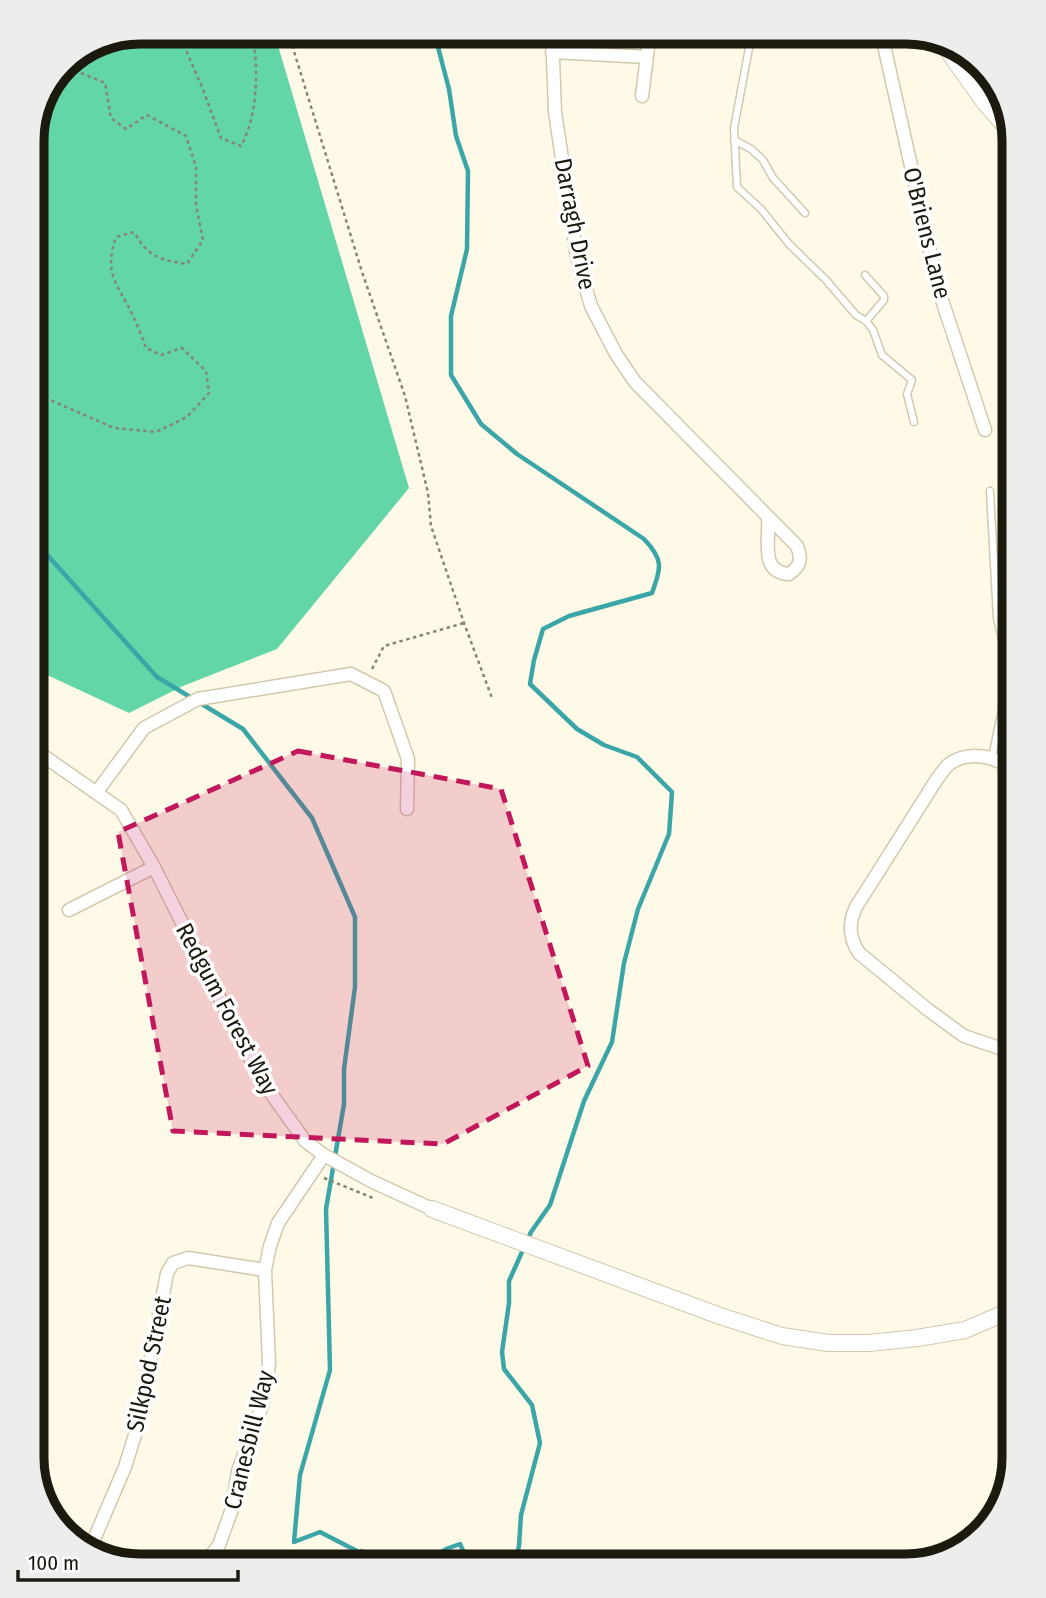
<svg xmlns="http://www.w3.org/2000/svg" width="1046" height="1598" font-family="'Fira Sans Condensed',sans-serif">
<rect width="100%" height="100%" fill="#fffae8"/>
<path fill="#62d6a7" d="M140,32H274L409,488L277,649L183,686L129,713L32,668V133L63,63Z"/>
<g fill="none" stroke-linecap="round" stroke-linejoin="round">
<path stroke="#3ba6a8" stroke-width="4.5" d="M434,32L449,89L456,136L468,171L467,249L451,316V375L481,424L517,454L644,539C664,560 661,567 652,593L569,616L543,629L534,660L530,684L577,729L604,745L637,757L672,792L669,834L638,909L624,963L612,1042L584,1101L550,1205L531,1232L509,1281V1303L502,1352L504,1369L532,1405L540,1443L521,1515L519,1546L514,1566
M32,538L157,677L243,729L312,818L355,917V987L344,1069V1104L326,1209L330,1370L300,1475L294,1542L320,1532L386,1566
M424,1566V1564L446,1549L460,1544L470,1566"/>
<g stroke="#d1c9ad" stroke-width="9">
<path id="service" d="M752,32L734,128L737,187L761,209L789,244L826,280L856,315L866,321L873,330L882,355L912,380L907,394L914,422
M780,32L782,43
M734,140L751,149L763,160L773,178L805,213
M865,275L884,296V300L866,321
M990,491L997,618L1010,672L992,757"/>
</g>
<g stroke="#d1c9ad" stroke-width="15">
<path id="minor" d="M552,32L555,112L577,258L591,306L616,354L635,382L797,546C802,559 801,566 789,574C759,572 770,540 768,518
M881,32L939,291L985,430
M552,52L647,57
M642,96L650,32
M32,748L121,810L154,867L260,1078L305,1141L324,1155L371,1181L432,1209
M96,793L144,728L198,699L351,674L384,691L408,759L407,809
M69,910L154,867
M1014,1053L964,1036L927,1009L859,953C849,938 848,924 856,907L937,779C940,775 944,769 948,765C968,749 998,756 1014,772
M89,1551L125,1467L139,1422L167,1273L173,1263L188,1258L265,1270
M203,1566L219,1545L232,1509L238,1471L262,1406L269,1364L265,1270L270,1246L278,1223L324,1155"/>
</g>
<g stroke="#d1c9ad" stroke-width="18">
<path id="tertiary" d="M941,41L985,103L1013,135
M432,1209L720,1316L782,1336L828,1343H869L917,1338L965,1330L1014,1309"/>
</g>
<path stroke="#878375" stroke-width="2.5" stroke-dasharray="3.5 3.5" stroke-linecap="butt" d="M146,32L158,41L165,34L164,32
M178,32L202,87L221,138L241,146C258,115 259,67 252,32
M288,32L362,272L405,396L428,493L431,526L464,623L492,698
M32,392L114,428L156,432L187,417L209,393L206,371L182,348L161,355L146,348C142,337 138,326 133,316C118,284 103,275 116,237L134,232C148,257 160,260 187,264L203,240L196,205V167L186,136L147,115L126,129L111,118L105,83L62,65
M372,669L384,646L464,623
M1008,784L1014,797
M324,1178L373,1198
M357,1558L362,1549"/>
<use href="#service" stroke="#fff" stroke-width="6"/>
<use href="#minor" stroke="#fff" stroke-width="12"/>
<use href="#tertiary" stroke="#fff" stroke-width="16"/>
</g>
<path fill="#c2185b" fill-opacity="0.2" stroke="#c2185b" stroke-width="5" stroke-dasharray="14 9" stroke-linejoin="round" d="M298,751L501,789L588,1066L443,1144L173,1131L118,832Z"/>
<g text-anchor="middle" stroke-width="7" stroke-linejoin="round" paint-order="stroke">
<g font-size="24" fill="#1c190f" stroke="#fff">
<text transform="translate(575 224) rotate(79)" y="8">Darragh Drive</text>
<text transform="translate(927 233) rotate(76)" y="8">O'Briens Lane</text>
<text transform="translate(227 1009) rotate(62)" y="8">Redgum Forest Way</text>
<text transform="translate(149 1364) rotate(-78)" y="8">Silkpod Street</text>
<text transform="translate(249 1440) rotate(-76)" y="8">Cranesbill Way</text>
</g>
</g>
<path d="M0 0H1046V1598H0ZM140 44H906A96 96 0 0 1 1002 140V1458A96 96 0 0 1 906 1554H140A96 96 0 0 1 44 1458V140A96 96 0 0 1 140 44Z" fill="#ededec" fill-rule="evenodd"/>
<path fill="none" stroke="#1c190f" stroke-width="9" d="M140 44H906A96 96 0 0 1 1002 140V1458A96 96 0 0 1 906 1554H140A96 96 0 0 1 44 1458V140A96 96 0 0 1 140 44Z"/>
<path d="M18 1570v10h220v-10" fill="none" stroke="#1c190f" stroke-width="3.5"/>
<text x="28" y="1570" font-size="21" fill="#1c190f" stroke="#ffffff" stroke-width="5" paint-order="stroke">100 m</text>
</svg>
